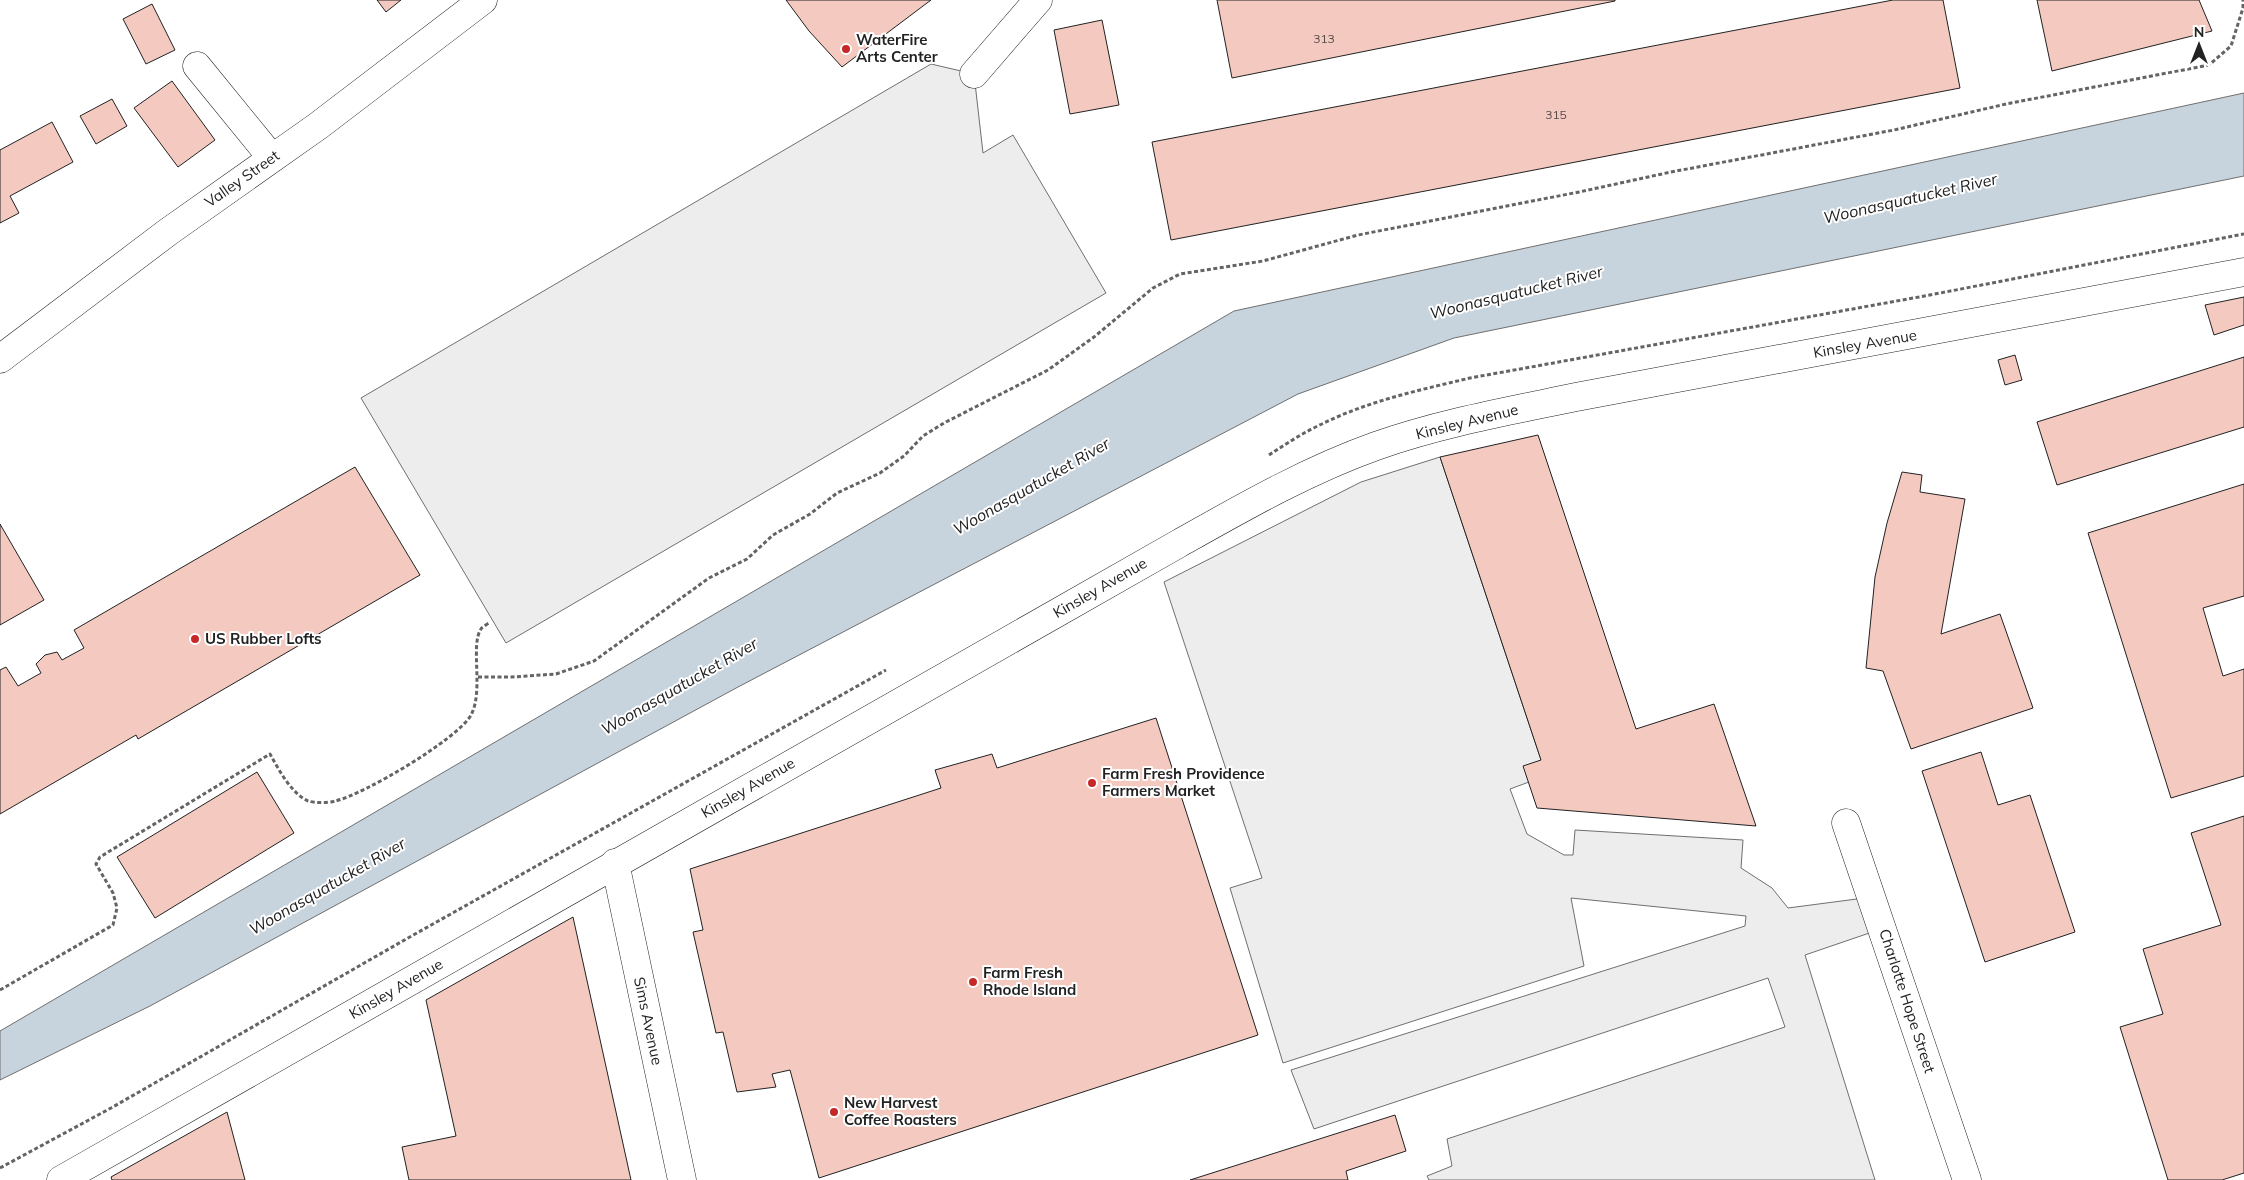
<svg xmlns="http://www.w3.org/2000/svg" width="2244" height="1180" font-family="Mulish,sans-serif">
<rect width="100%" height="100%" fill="#fff"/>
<path fill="#ededed" stroke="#6f6f6f" d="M931,64L974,74L983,153L1013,135L1106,293L506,643L361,398Z
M1440,457L1541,760L1529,782L1510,789L1527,834L1564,855H1573L1575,830L1743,840L1741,868L1772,888L1788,908L1872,897L1887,927L1805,955L1875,1180H1429L1427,1176L1452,1166L1447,1139L1785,1027L1768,978L1314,1129L1291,1070L1745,926L1746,916L1571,898L1584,966L1283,1063L1230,888L1262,878L1164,582L1361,482Z"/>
<path fill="#c7d3dd" stroke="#6f6f6f" d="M2244,93V176L1454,338L1298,394L738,687L150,1006L0,1080V1031L1234,311Z"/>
<path fill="#f3c9c0" stroke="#222" d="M377,0H401L386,12Z
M786,0H931L842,67L809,31Z
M1217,0H1615V1L1232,78Z
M1893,0H1943L1960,88L1171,240L1152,142Z
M2037,0H2199L2212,31L2052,71Z
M152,4L175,50L146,64L123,19Z
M1102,20L1119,105L1070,114L1054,30Z
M172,81L215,140L178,167L134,108Z
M112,99L127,126L96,144L80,116Z
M52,122L73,162L10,196L19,213L0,223V150Z
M2244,297V325L2214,335L2205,305Z
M2015,355L2022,380L2005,385L1998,360Z
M2244,357V427L2057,485L2037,422Z
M1538,435L1636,729L1714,704L1756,826L1537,808L1523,766L1541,760L1440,457Z
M355,467L420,575L138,739L136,735L0,814V670L6,667L18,686L41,673L36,664L45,655L57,652L62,660L84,648L74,630Z
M1902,472L1922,475L1920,492L1965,499L1941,634L2000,614L2033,708L1911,749L1883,671L1866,668L1875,577L1887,523Z
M2244,484V596L2203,608L2223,676L2244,669V776L2171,798L2088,533Z
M0,524L44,600L0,625Z
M1156,718L1258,1035L819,1178L790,1070L772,1074L776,1087L737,1092L723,1032L716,1033L693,932L703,930L690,869L941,788L935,770L992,754L997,768Z
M1981,752L1998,805L2030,795L2075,932L1985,962L1922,771Z
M257,772L294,833L155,918L117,857Z
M2244,816V1173L2222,1180H2168L2120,1027L2163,1014L2143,949L2221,925L2191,833Z
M573,917L631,1180H409L402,1147L456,1136L426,1000Z
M227,1112L245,1180H112L111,1177Z
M1395,1115L1406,1151L1346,1171L1348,1180H1190Z"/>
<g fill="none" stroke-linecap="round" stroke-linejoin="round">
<g stroke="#222" stroke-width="29">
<path id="minor" d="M197,66L272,158
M974,74L1038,0
M1846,823L1967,1180
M615,863L682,1180"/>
</g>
<g stroke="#222" stroke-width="29">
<path id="tertiary" d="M61,1180L1178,544C1242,508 1306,471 1376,446C1441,423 1509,411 1576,397L2244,272"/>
</g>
<g stroke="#222" stroke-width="29">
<path id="secondary" d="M0,359L168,232L318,126L483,0"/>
</g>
<path stroke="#646464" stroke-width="3" stroke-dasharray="4 2.5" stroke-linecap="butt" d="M1269,455C1286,444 1304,432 1322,424C1368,401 1420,390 1470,378L1930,295L2244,234
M478,677H512L556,674L594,661L709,578L747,559L773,535L810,514L837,493L880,473L904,456L923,436L944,423L1048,370L1094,337L1153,288L1180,274L1263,261L1358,235L1579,192L1671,172L1894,130L2006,104L2209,65L2231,46L2243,8V0
M0,990L113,925L117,908L113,893L96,864L100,857L270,754C279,770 291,793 308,801C314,803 329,803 335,801C363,795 458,739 471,715C484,691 470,645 481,629C483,626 488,624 490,622
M0,1168L111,1108L408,938L886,670"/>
<use href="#minor" stroke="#fff" stroke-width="28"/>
<use href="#tertiary" stroke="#fff" stroke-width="28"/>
<use href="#secondary" stroke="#fff" stroke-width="28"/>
</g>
<g fill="#c62828" stroke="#fff" stroke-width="2">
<circle cx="846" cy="49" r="5"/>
<circle cx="195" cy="639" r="5"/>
<circle cx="1092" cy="783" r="5"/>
<circle cx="973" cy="982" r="5"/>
<circle cx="834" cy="1112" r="5"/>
</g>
<g text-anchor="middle" stroke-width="4" stroke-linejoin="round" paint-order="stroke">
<g font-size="12" fill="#564c4a">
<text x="1324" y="43">313</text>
<text x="1556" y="119">315</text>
</g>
<g font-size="15" font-weight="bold" fill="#222" stroke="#fff" text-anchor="start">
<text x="856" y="45">WaterFire<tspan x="856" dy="17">Arts Center</tspan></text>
<text x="205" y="644">US Rubber Lofts</text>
<text x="1102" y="779">Farm Fresh Providence<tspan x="1102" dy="17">Farmers Market</tspan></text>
<text x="983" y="978">Farm Fresh<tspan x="983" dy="17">Rhode Island</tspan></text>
<text x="844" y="1108">New Harvest<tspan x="844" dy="17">Coffee Roasters</tspan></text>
</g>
<g font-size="15" fill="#222" stroke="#fff">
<text transform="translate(242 179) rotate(-35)" y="5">Valley Street</text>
<text transform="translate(1865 344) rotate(-10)" y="5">Kinsley Avenue</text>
<text transform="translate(1467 422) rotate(-14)" y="5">Kinsley Avenue</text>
<text transform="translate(1100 588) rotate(-30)" y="5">Kinsley Avenue</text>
<text transform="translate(748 788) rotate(-30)" y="5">Kinsley Avenue</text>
<text transform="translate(396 989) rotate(-30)" y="5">Kinsley Avenue</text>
<text transform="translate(1907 1001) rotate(72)" y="5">Charlotte Hope Street</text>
<text transform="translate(648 1021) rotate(78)" y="5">Sims Avenue</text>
</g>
<g font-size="16" font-style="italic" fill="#222" stroke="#fff">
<text transform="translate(1910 198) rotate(-13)" y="6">Woonasquatucket River</text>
<text transform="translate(1516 292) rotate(-14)" y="6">Woonasquatucket River</text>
<text transform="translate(1031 486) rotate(-30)" y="6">Woonasquatucket River</text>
<text transform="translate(679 686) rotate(-30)" y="6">Woonasquatucket River</text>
<text transform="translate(327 886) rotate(-30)" y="6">Woonasquatucket River</text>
</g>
</g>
<g transform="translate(2199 45)" stroke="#ffffff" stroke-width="4" paint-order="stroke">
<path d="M0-4L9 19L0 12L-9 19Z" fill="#222222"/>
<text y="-8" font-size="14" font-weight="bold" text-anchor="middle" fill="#222222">N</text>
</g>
</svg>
